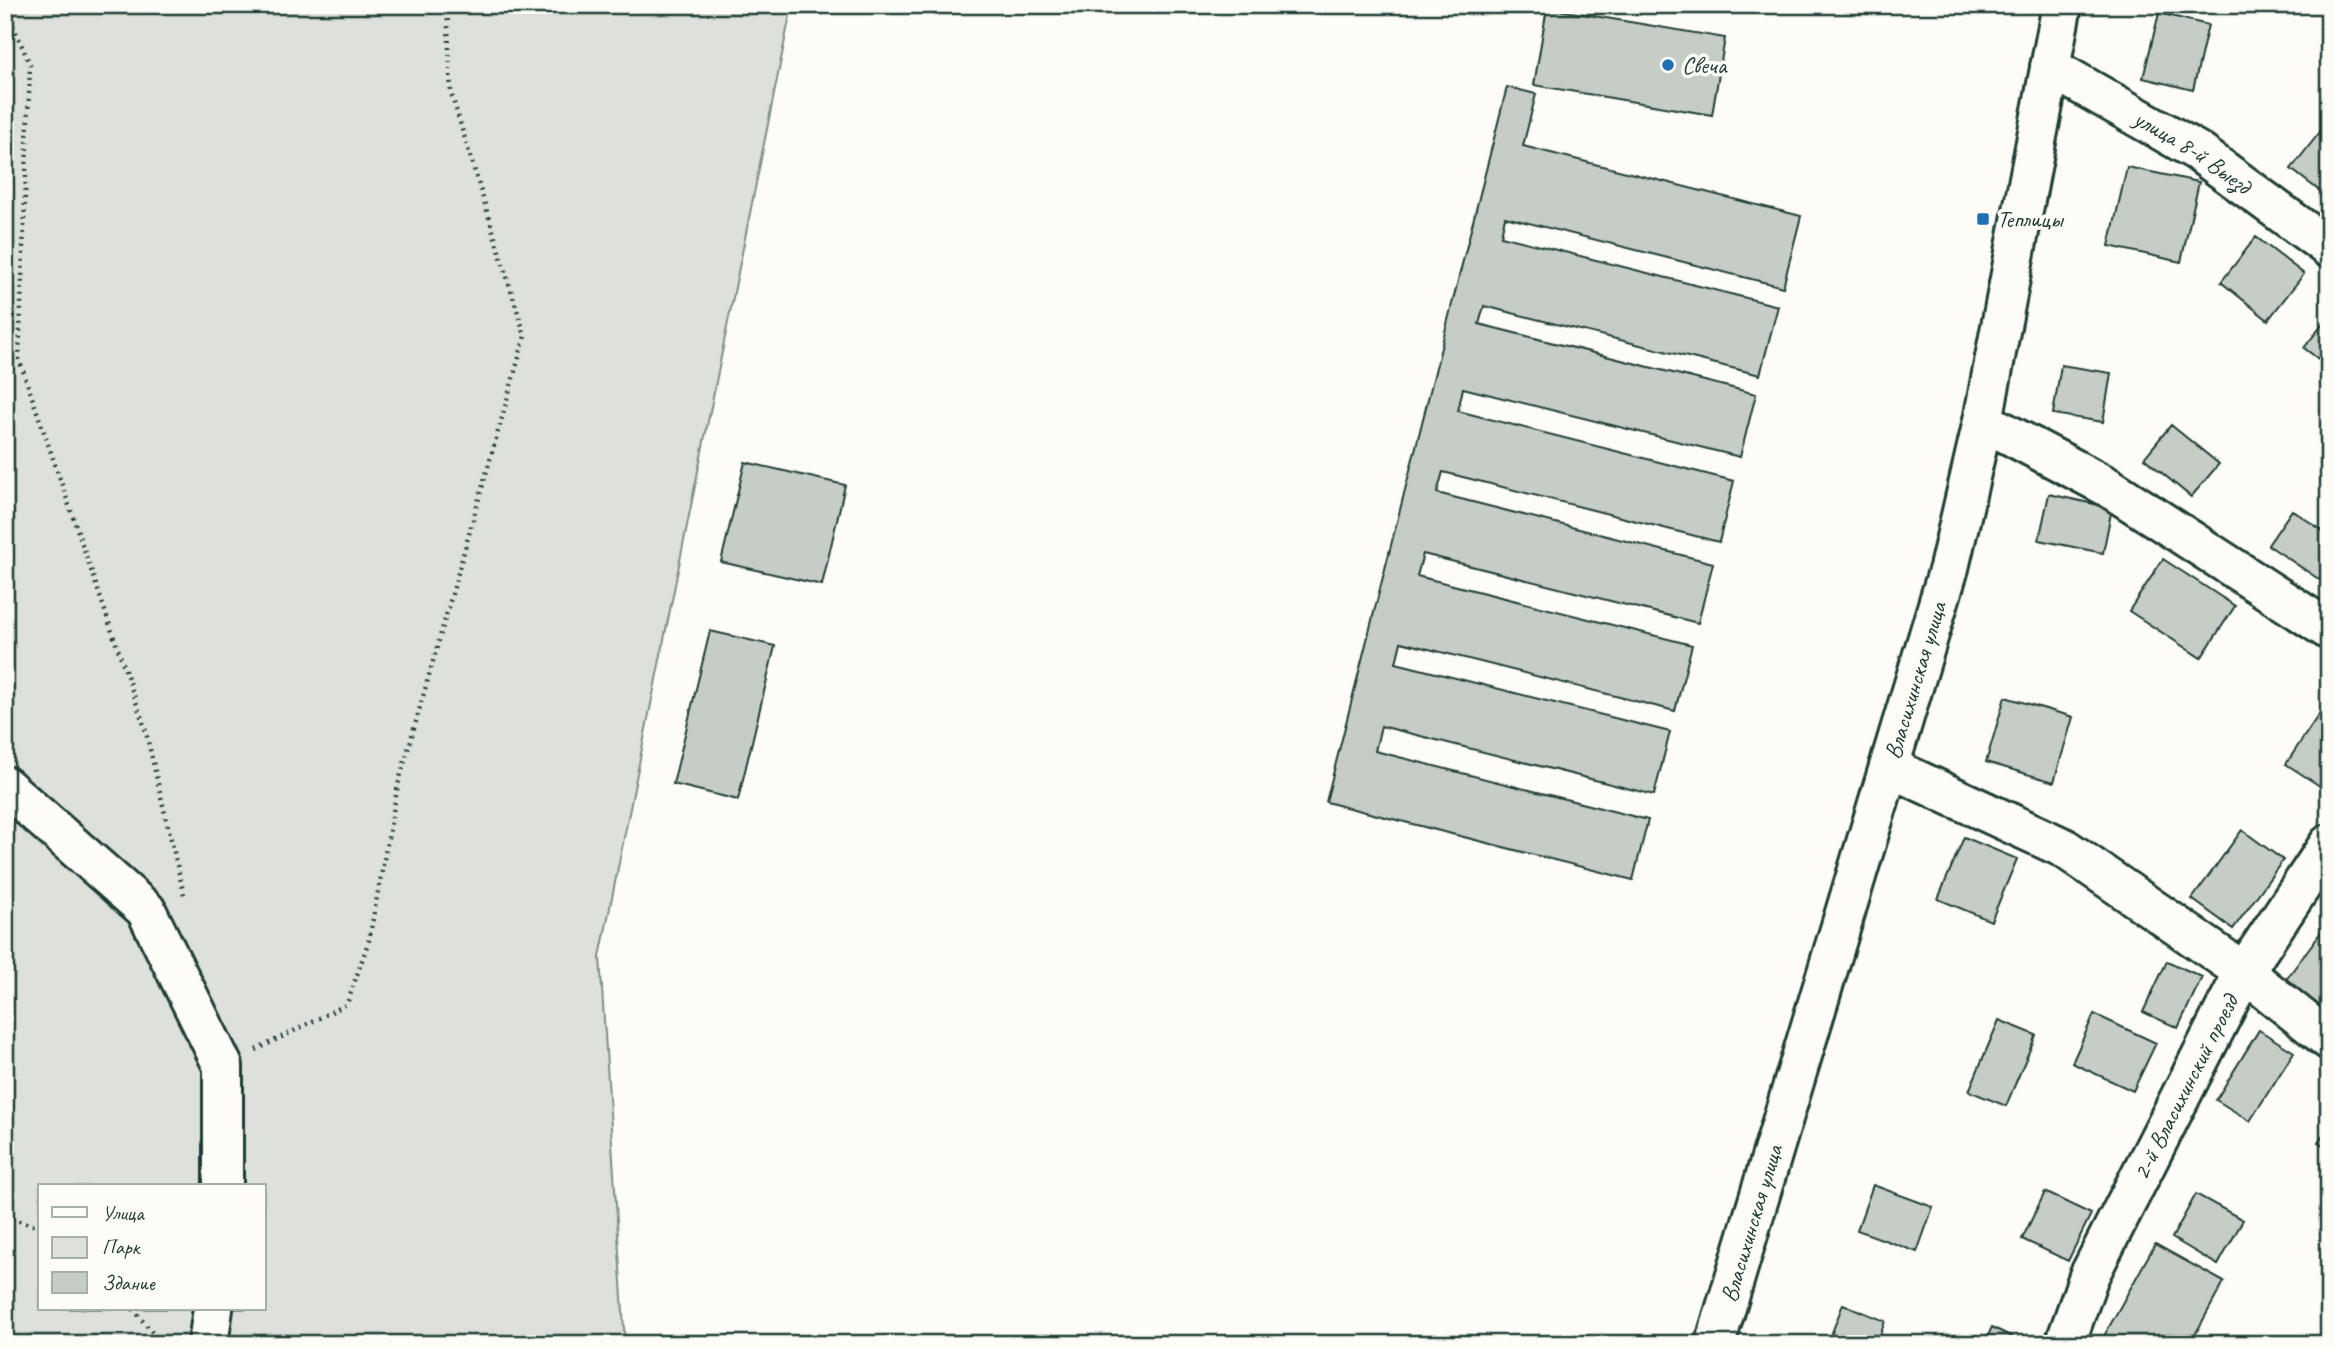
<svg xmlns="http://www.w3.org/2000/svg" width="2334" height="1349" font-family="Caveat,sans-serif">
<rect width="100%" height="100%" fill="#fdfcf7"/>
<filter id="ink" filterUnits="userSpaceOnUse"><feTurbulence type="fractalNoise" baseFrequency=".0143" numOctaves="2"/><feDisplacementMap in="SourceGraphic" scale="14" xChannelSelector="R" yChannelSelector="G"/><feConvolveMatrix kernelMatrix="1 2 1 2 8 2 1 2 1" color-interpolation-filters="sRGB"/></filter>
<g filter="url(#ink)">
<path fill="#dde0db" stroke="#7e8e88" stroke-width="2" fill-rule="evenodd" d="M5,5H792L600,957L625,1344H5ZM40,1186H264V1309H40Z"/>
<path fill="#c6cdc7" stroke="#1f3d34" stroke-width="2" d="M1547,8L1725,38L1712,115L1534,85Z
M2159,13L2208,25L2193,90L2143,78Z
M1507,87L1536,94L1523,146L1801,216L1783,287L1505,217L1501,236L1778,306L1760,375L1484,306L1479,324L1756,394L1740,457L1463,388L1458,411L1734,481L1719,542L1443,472L1437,493L1713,563L1698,623L1423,554L1417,576L1692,645L1675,711L1401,642L1396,663L1670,732L1654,795L1381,726L1375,751L1648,820L1633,880L1326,802Z
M2327,123L2329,124V198L2291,169Z
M2127,167L2199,182L2181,262L2109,246Z
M2256,237L2304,274L2268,320L2221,282Z
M2329,316V367L2304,348Z
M2061,365L2111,373L2103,422L2053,414Z
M2171,425L2219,464L2191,497L2144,458Z
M745,462L845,485L822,585L721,562Z
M2049,494L2112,508L2103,553L2039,540Z
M2292,510L2329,535V574L2323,582L2268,545Z
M2163,559L2235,606L2201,658L2129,611Z
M710,631L775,646L738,800L673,784Z
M2005,697L2073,717L2054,782L1986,762Z
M2329,699V792L2286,764Z
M2242,830L2283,860L2233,929L2192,899Z
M1964,837L2017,859L1991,921L1938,899Z
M2329,921V1013L2285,981Z
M2167,961L2202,977L2178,1028L2143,1012Z
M2094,1014L2156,1043L2133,1091L2072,1063Z
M1999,1020L2036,1035L2006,1106L1969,1091Z
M2259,1030L2294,1052L2250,1121L2216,1100Z
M2329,1126V1149L2318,1142Z
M1873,1185L1933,1207L1917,1252L1857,1230Z
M2045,1192L2091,1214L2068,1261L2022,1239Z
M2196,1194L2243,1220L2218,1265L2172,1238Z
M2155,1244L2224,1282L2190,1344H2118L2104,1336Z
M1843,1304L1885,1321L1877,1344L1828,1343Z
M1992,1327L2026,1344H1984Z"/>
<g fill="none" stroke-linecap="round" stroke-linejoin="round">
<g stroke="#1f3d34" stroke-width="44">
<g id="minor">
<path id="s1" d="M2050,67L2197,151L2329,248"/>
<path d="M1983,421L2110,488L2329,630"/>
<path d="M1891,768L2064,848L2244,972L2329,1040"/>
<path d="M5,786L146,910L223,1066V1186"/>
<path d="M208,1344L213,1309"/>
<path id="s2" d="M2065,1344L2089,1276L2244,972L2329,844"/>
</g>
</g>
<g stroke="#1f3d34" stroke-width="44">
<g id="tertiary">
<path id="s3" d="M1715,1344L1949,568L1983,421L2062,5"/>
</g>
</g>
<path stroke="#1f3d34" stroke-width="4.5" stroke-dasharray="2 5" stroke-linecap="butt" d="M5,6L30,65L19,359L145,728L184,895
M256,1050L347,1004L369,940L398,785L525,336L451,93L447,5
M5,1217L40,1227
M133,1309L162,1344"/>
<use href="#minor" stroke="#fdfcf7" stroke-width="38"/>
<use href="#tertiary" stroke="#fdfcf7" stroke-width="38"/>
</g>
</g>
<g fill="#1f6fb2" stroke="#fdfcf7" stroke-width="2.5">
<circle cx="1668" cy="65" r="7"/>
<rect x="1976" y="212" width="14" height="14" rx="3.5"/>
</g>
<g text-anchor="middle" stroke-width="7" stroke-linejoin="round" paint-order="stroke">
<g font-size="24" fill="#1f3d34" stroke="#fdfcf7" text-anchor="start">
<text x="1682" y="73">Свеча</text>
<text x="1997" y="227">Теплицы</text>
</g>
<g font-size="24" fill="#1f3d34" stroke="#fdfcf7">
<text dy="8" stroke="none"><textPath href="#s1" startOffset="166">улица 8-й Выезд</textPath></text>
<text dy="8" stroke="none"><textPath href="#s3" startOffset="693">Власихинская улица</textPath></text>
<text dy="8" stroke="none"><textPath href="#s2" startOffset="284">2-й Власихинский проезд</textPath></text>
<text dy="8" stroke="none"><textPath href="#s3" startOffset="126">Власихинская улица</textPath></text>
</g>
</g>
<rect width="2334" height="1349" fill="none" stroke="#fdfcf7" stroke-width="28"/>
<rect x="14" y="14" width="2306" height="1321" fill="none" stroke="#1f3d34" stroke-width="2.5" filter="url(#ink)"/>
<rect x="38" y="1184" width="228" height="126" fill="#fdfcf7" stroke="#a4b0a9" stroke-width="2"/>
<rect x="52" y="1207" width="35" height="10" fill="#fdfcf7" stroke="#a4b0a9" stroke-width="2"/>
<text x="102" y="1220" font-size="21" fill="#1f3d34">Улица</text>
<rect x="52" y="1237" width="35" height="21" fill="#dde0db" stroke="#a4b0a9" stroke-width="2"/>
<text x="102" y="1254" font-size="21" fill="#1f3d34">Парк</text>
<rect x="52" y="1272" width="35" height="21" fill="#c6cdc7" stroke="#a4b0a9" stroke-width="2"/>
<text x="102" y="1290" font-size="21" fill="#1f3d34">Здание</text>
</svg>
